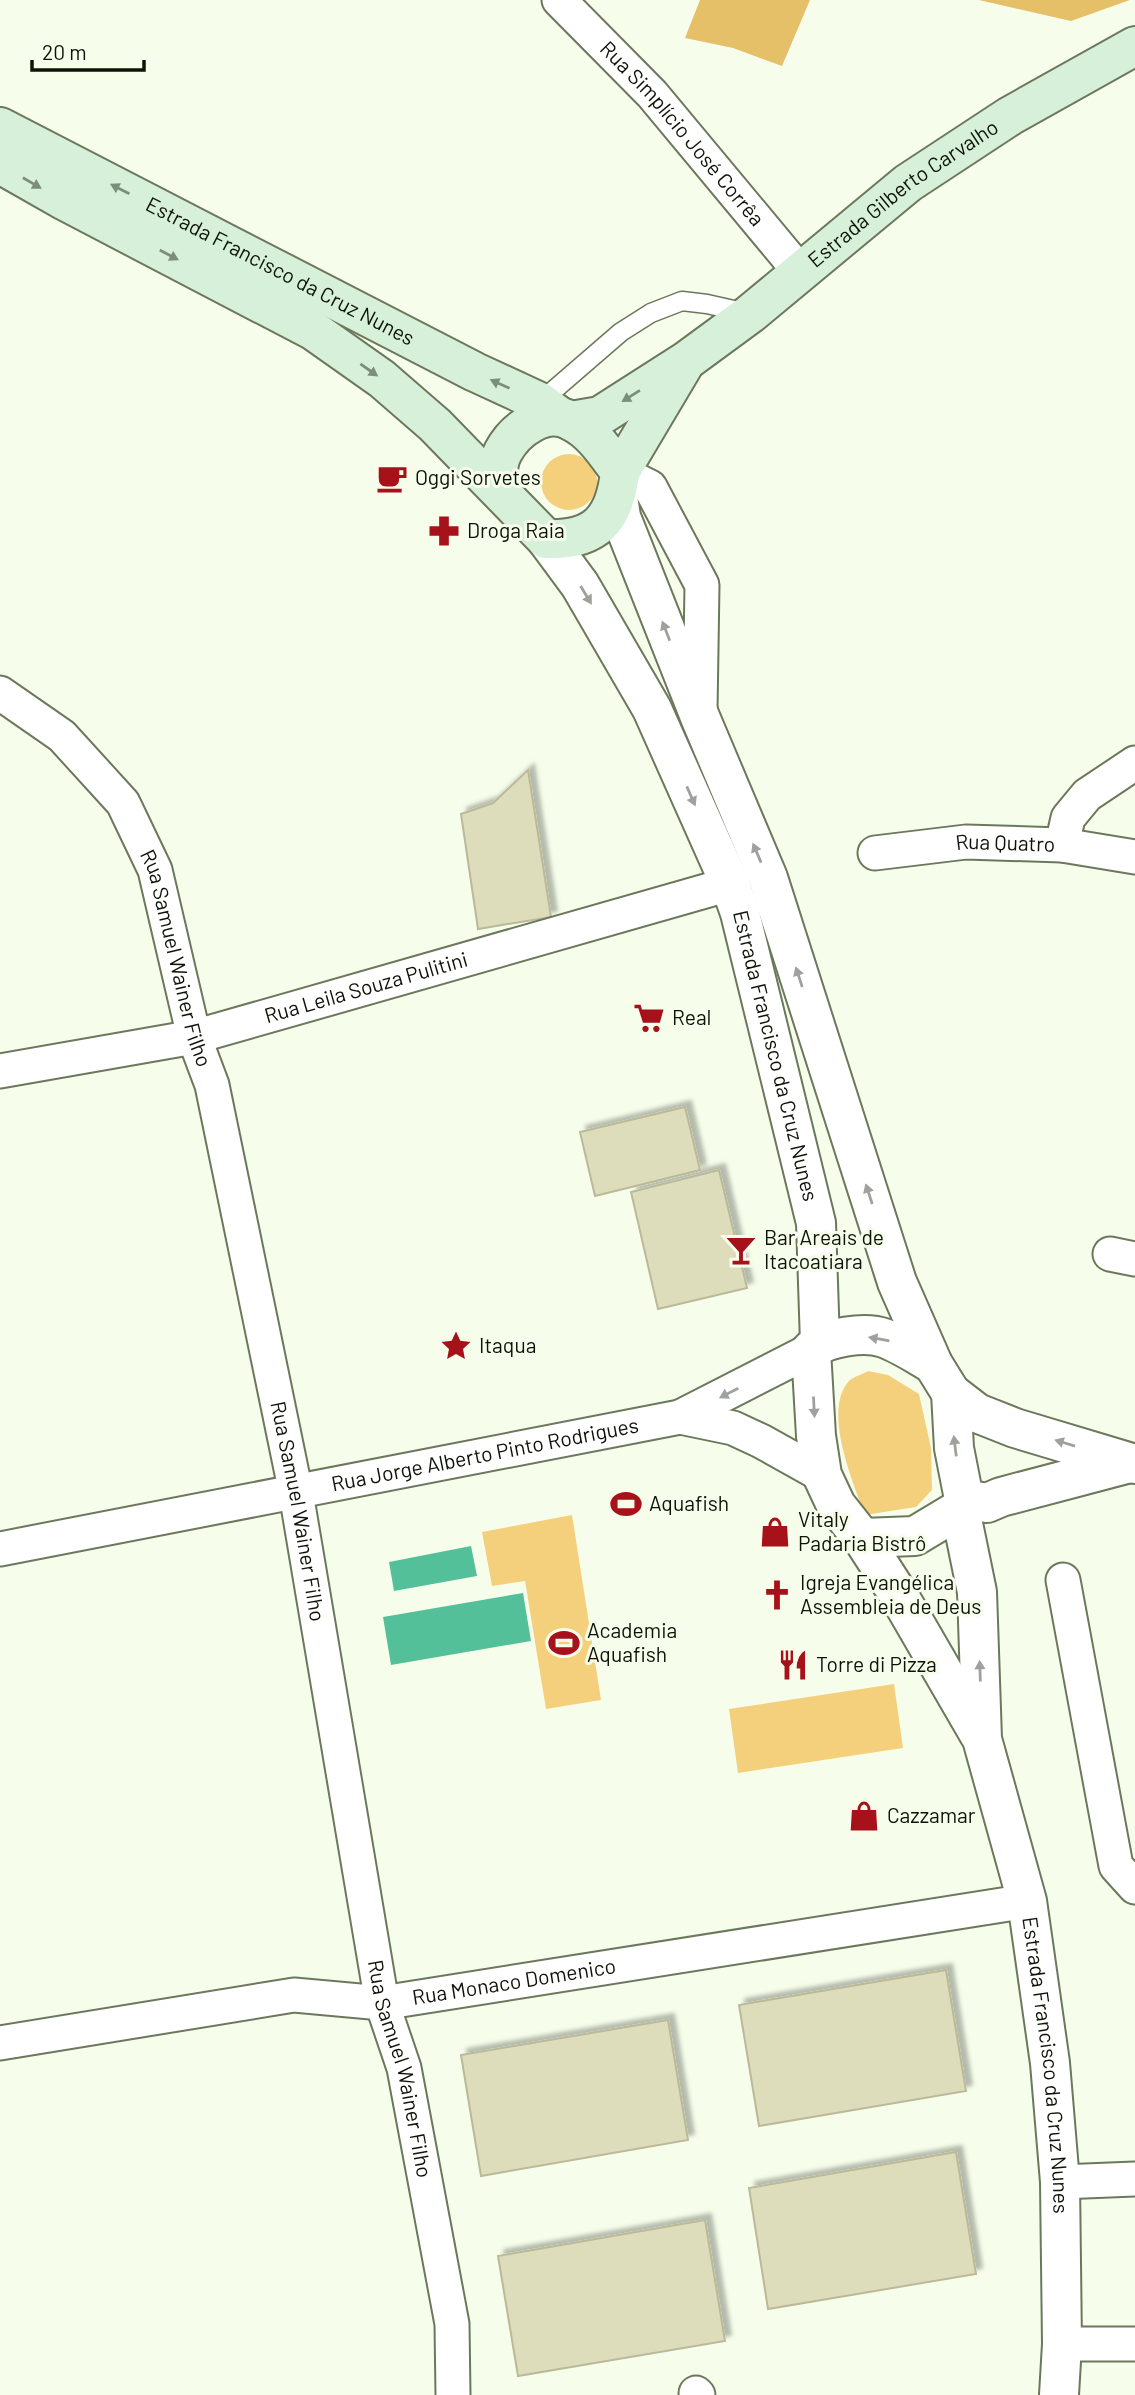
<svg xmlns="http://www.w3.org/2000/svg" width="1135" height="2395" font-family="Barlow,sans-serif">
<defs>
<filter id="shadow"><feDropShadow dx="6" dy="-6" stdDeviation="2" flood-color="#0004"/></filter>
</defs>
<rect width="100%" height="100%" fill="#f6feeb"/>
<path fill="#f4d07d" d="M541 482a28 28 0 1 1 56 0a28 28 0 1 1-56 0Z
M868,1371L888,1375L919,1394L931,1448L932,1490L916,1507L865,1515C853,1483 822,1410 849,1381C853,1377 863,1374 868,1371Z
M572,1515L601,1700L546,1709L525,1581L492,1586L482,1532Z
M894,1684L903,1748L738,1773L729,1709Z"/>
<path fill="#e6c068" d="M700,0H810L782,66L733,48L685,38Z
M979,0H1130L1071,21Z"/>
<path fill="#54c099" d="M471,1546L477,1576L394,1591L389,1562Z
M523,1593L531,1641L391,1665L383,1617Z"/>
<path fill="#ddb" stroke="#baba99" stroke-width="2" filter="url(#shadow)" d="M528,770L551,917L478,929L461,814L493,803Z
M685,1107L700,1170L595,1196L580,1132Z
M719,1170L747,1288L658,1309L631,1192Z
M946,1970L966,2091L759,2126L739,2005Z
M668,2020L688,2140L481,2176L461,2055Z
M956,2152L976,2274L768,2309L749,2188Z
M705,2220L725,2341L518,2376L498,2256Z"/>
<g fill="none" stroke-linecap="round" stroke-linejoin="round">
<g stroke="#6c785c" stroke-width="21">
<path id="service" d="M540,402L621,332L651,313L682,301L707,304L747,313"/>
</g>
<g stroke="#6c785c" stroke-width="37">
<g id="minor">
<path id="s1" d="M559,0L652,94L801,273"/>
<path d="M620,472L650,487L702,585L700,711"/>
<path id="s2" d="M0,693L62,736L123,803L155,870L194,1037L212,1085L296,1493L382,2003L404,2068L452,2324L453,2395"/>
<path d="M1062,845L1068,818L1087,795L1135,763"/>
<path id="s3" d="M875,853L966,842L1062,845L1135,857"/>
<path id="s4" d="M0,1071L194,1037L730,884"/>
<path d="M1110,1254L1135,1259"/>
<path d="M680,1417L733,1428L761,1441L822,1475"/>
<path id="s5" d="M0,1549L680,1417L811,1350"/>
<path d="M1063,1580L1116,1866L1135,1887"/>
<path id="s6" d="M0,2043L294,1995L382,2003L1027,1901"/>
<path d="M1060,2182L1135,2179"/>
<path d="M1062,2344H1135"/>
<path d="M696,2393L698,2395"/>
</g>
</g>
<g stroke="#6c785c" stroke-width="42">
<g id="tertiary">
<path id="s7" d="M618,496L621,517L700,717L768,878L897,1282L933,1364L951,1393L954,1448L964,1499L960,1509L977,1592L982,1739L1027,1901L1050,2063L1060,2182L1062,2344L1059,2395"/>
<path id="s8" d="M546,539L580,585L652,709L730,884L740,913L816,1223L820,1343"/>
<path d="M933,1364C917,1355 901,1344 884,1338C865,1331 827,1337 811,1350L816,1436L822,1475L836,1505L862,1538L895,1589L979,1734"/>
<path d="M951,1393L977,1413L1015,1428L1135,1464"/>
<path d="M964,1499L987,1503L1001,1497L1130,1463"/>
<path d="M862,1538L915,1536L960,1509"/>
</g>
</g>
<g stroke="#6c785c" stroke-width="42">
<g id="secondary">
<path id="s9" d="M0,127L475,372L540,402L559,416"/>
<path d="M0,164L65,201L314,331L382,379L435,425L546,539C596,541 615,519 620,472C606,453 593,432 571,421C546,407 515,429 503,452C497,463 497,476 498,489"/>
<path id="s10" d="M571,421L600,416L686,361L750,314L908,183L1010,116L1135,46"/>
<path d="M620,472L683,366"/>
</g>
</g>
<use href="#service" stroke="#fff" stroke-width="18"/>
<use href="#minor" stroke="#fff" stroke-width="33"/>
<use href="#tertiary" stroke="#fff" stroke-width="38"/>
<use href="#secondary" stroke="#d7f0da" stroke-width="38"/>
</g>
<defs><path id="oneway-solid" d="M-6-.8H1V-3.2L6.5 0L1 3.2V.8H-6Z" transform="scale(1.75)"/></defs>
<g fill="#7d8d7c">
<use href="#oneway-solid" transform="translate(32 183) rotate(30)"/>
<use href="#oneway-solid" transform="translate(120 189) rotate(-153)"/>
<use href="#oneway-solid" transform="translate(169 255) rotate(28)"/>
<use href="#oneway-solid" transform="translate(369 370) rotate(35)"/>
<use href="#oneway-solid" transform="translate(500 384) rotate(-156)"/>
<use href="#oneway-solid" transform="translate(631 396) rotate(148)"/>
</g>
<g fill="#9fa19c">
<use href="#oneway-solid" transform="translate(586 595) rotate(59)"/>
<use href="#oneway-solid" transform="translate(666 631) rotate(-111)"/>
<use href="#oneway-solid" transform="translate(691 796) rotate(66)"/>
<use href="#oneway-solid" transform="translate(757 853) rotate(-113)"/>
<use href="#oneway-solid" transform="translate(799 977) rotate(-108)"/>
<use href="#oneway-solid" transform="translate(869 1194) rotate(-108)"/>
<use href="#oneway-solid" transform="translate(879 1339) rotate(-170)"/>
<use href="#oneway-solid" transform="translate(729 1393) rotate(153)"/>
<use href="#oneway-solid" transform="translate(814 1407) rotate(87)"/>
<use href="#oneway-solid" transform="translate(1065 1443) rotate(-163)"/>
<use href="#oneway-solid" transform="translate(955 1446) rotate(-97)"/>
<use href="#oneway-solid" transform="translate(980 1671) rotate(-92)"/>
</g>
<defs>
<g id="cafe-bare" transform="scale(2.415)"><path d="M-5.5-4.5H6V0H3Q3 3.5 0 3.5H-2.5Q-5.5 3.5-5.5 0ZM3-3.2v2h1.7v-2ZM-6 4.5H4V6H-6Z" fill="#a71119" stroke="#f6feeb" stroke-width="2.5" paint-order="stroke"/></g>
<g id="pharmacy-bare" transform="scale(2.415)"><path d="M-2-6h4v4h4v4h-4v4h-4v-4h-4v-4h4Z" fill="#a71119" stroke="#f6feeb" stroke-width="2.5" paint-order="stroke"/></g>
<g id="supermarket-bare" transform="scale(2.415)"><path d="M-6-5.5h2.5l.6 2H6L4.5 2H-2.5L-4.4-4H-6ZM-1.5 3.2a1.3 1.3 0 1 0 .1 0ZM3 3.2a1.3 1.3 0 1 0 .1 0Z" fill="#a71119" stroke="#f6feeb" stroke-width="2.5" paint-order="stroke"/></g>
<g id="bar-bare" transform="scale(2.415)"><path d="M-6-5H6L.8 .8V4.5H3.5V6h-7V4.5H-.8V.8Z" fill="#a71119" stroke="#f6feeb" stroke-width="2.5" paint-order="stroke"/></g>
<g id="sight-bare" transform="scale(2.415)"><path d="M0-6L1.8-2.2L6-1.7L2.9 1.2L3.7 5.4L0 3.3L-3.7 5.4L-2.9 1.2L-6-1.7L-1.8-2.2Z" fill="#a71119" stroke="#f6feeb" stroke-width="2.5" paint-order="stroke"/></g>
<g id="stadium-bare" transform="scale(2.415)"><path d="M0-5a6.5 5 0 1 0 0 10a6.5 5 0 1 0 0-10ZM-3.5-1.8h7v3.6h-7Z" fill="#a71119" stroke="#f6feeb" stroke-width="2.5" paint-order="stroke"/></g>
<g id="shop-bare" transform="scale(2.415)"><path d="M-5-2.5h2.3a2.7 3.5 0 0 1 5.4 0H5L5.5 6h-11ZM-1.5-2.5h3a1.5 2.3 0 0 0-3 0Z" fill="#a71119" stroke="#f6feeb" stroke-width="2.5" paint-order="stroke"/></g>
<g id="church-bare" transform="scale(2.415)"><path d="M-1.2-6h2.4v3.5h3.3v2.4h-3.3V6h-2.4V-.1h-3.3v-2.4h3.3Z" fill="#a71119" stroke="#f6feeb" stroke-width="2.5" paint-order="stroke"/></g>
<g id="restaurant-bare" transform="scale(2.415)"><path d="M-5-6h1v4h1v-4h1v4h1v-4h1v5L-1.5 .5V6h-2V.5L-5-1ZM5-6V6H3V1.5H1.5Q1.5-4 5-6Z" fill="#a71119" stroke="#f6feeb" stroke-width="2.5" paint-order="stroke"/></g>
</defs>
<g fill-rule="evenodd">
<use href="#cafe-bare" x="392" y="478"/>
<use href="#pharmacy-bare" x="444" y="531"/>
<use href="#supermarket-bare" x="649" y="1018"/>
<use href="#bar-bare" x="741" y="1250"/>
<use href="#sight-bare" x="456" y="1346"/>
<use href="#stadium-bare" x="626" y="1504"/>
<use href="#shop-bare" x="775" y="1532"/>
<use href="#church-bare" x="777" y="1595"/>
<use href="#stadium-bare" x="564" y="1643"/>
<use href="#restaurant-bare" x="793" y="1665"/>
<use href="#shop-bare" x="864" y="1816"/>
</g>
<g text-anchor="middle" stroke-width="6" stroke-linejoin="round" paint-order="stroke">
<g font-size="21" fill="#0e1308" stroke="#f6feeb">
<text dy="7" stroke="none"><textPath href="#s1" startOffset="182">Rua Simplício José Corrêa</textPath></text>
<text dy="7" stroke="none"><textPath href="#s10" startOffset="406">Estrada Gilberto Carvalho</textPath></text>
<text dy="7" stroke="none"><textPath href="#s9" startOffset="315">Estrada Francisco da Cruz Nunes</textPath></text>
<text dy="7" stroke="none"><textPath href="#s3" startOffset="131">Rua Quatro</textPath></text>
<text dy="7" stroke="none"><textPath href="#s2" startOffset="331">Rua Samuel Wainer Filho</textPath></text>
<text dy="7" stroke="none"><textPath href="#s4" startOffset="376">Rua Leila Souza Pulitini</textPath></text>
<text dy="7" stroke="none"><textPath href="#s8" startOffset="570">Estrada Francisco da Cruz Nunes</textPath></text>
<text dy="7" stroke="none"><textPath href="#s5" startOffset="494">Rua Jorge Alberto Pinto Rodrigues</textPath></text>
<text dy="7" stroke="none"><textPath href="#s2" startOffset="898">Rua Samuel Wainer Filho</textPath></text>
<text dy="7" stroke="none"><textPath href="#s6" startOffset="520">Rua Monaco Domenico</textPath></text>
<text dy="7" stroke="none"><textPath href="#s7" startOffset="1642">Estrada Francisco da Cruz Nunes</textPath></text>
<text dy="7" stroke="none"><textPath href="#s2" startOffset="1465">Rua Samuel Wainer Filho</textPath></text>
</g>
<g font-size="21" fill="#0e1308" stroke="#f6feeb" text-anchor="start">
<text x="415" y="485">Oggi Sorvetes</text>
<text x="467" y="538">Droga Raia</text>
<text x="672" y="1025">Real</text>
<text x="764" y="1245">Bar Areais de<tspan x="764" dy="24">Itacoatiara</tspan></text>
<text x="479" y="1353">Itaqua</text>
<text x="649" y="1511">Aquafish</text>
<text x="798" y="1527">Vitaly<tspan x="798" dy="24">Padaria Bistrô</tspan></text>
<text x="800" y="1590">Igreja Evangélica<tspan x="800" dy="24">Assembleia de Deus</tspan></text>
<text x="587" y="1638">Academia<tspan x="587" dy="24">Aquafish</tspan></text>
<text x="816" y="1672">Torre di Pizza</text>
<text x="887" y="1823">Cazzamar</text>
</g>
</g>
<path d="M32 60v10h112v-10" fill="none" stroke="#0e1308" stroke-width="3.5"/>
<text x="42" y="60" font-size="21" fill="#0e1308" stroke="#f6feeb" stroke-width="5" paint-order="stroke">20 m</text>
</svg>
